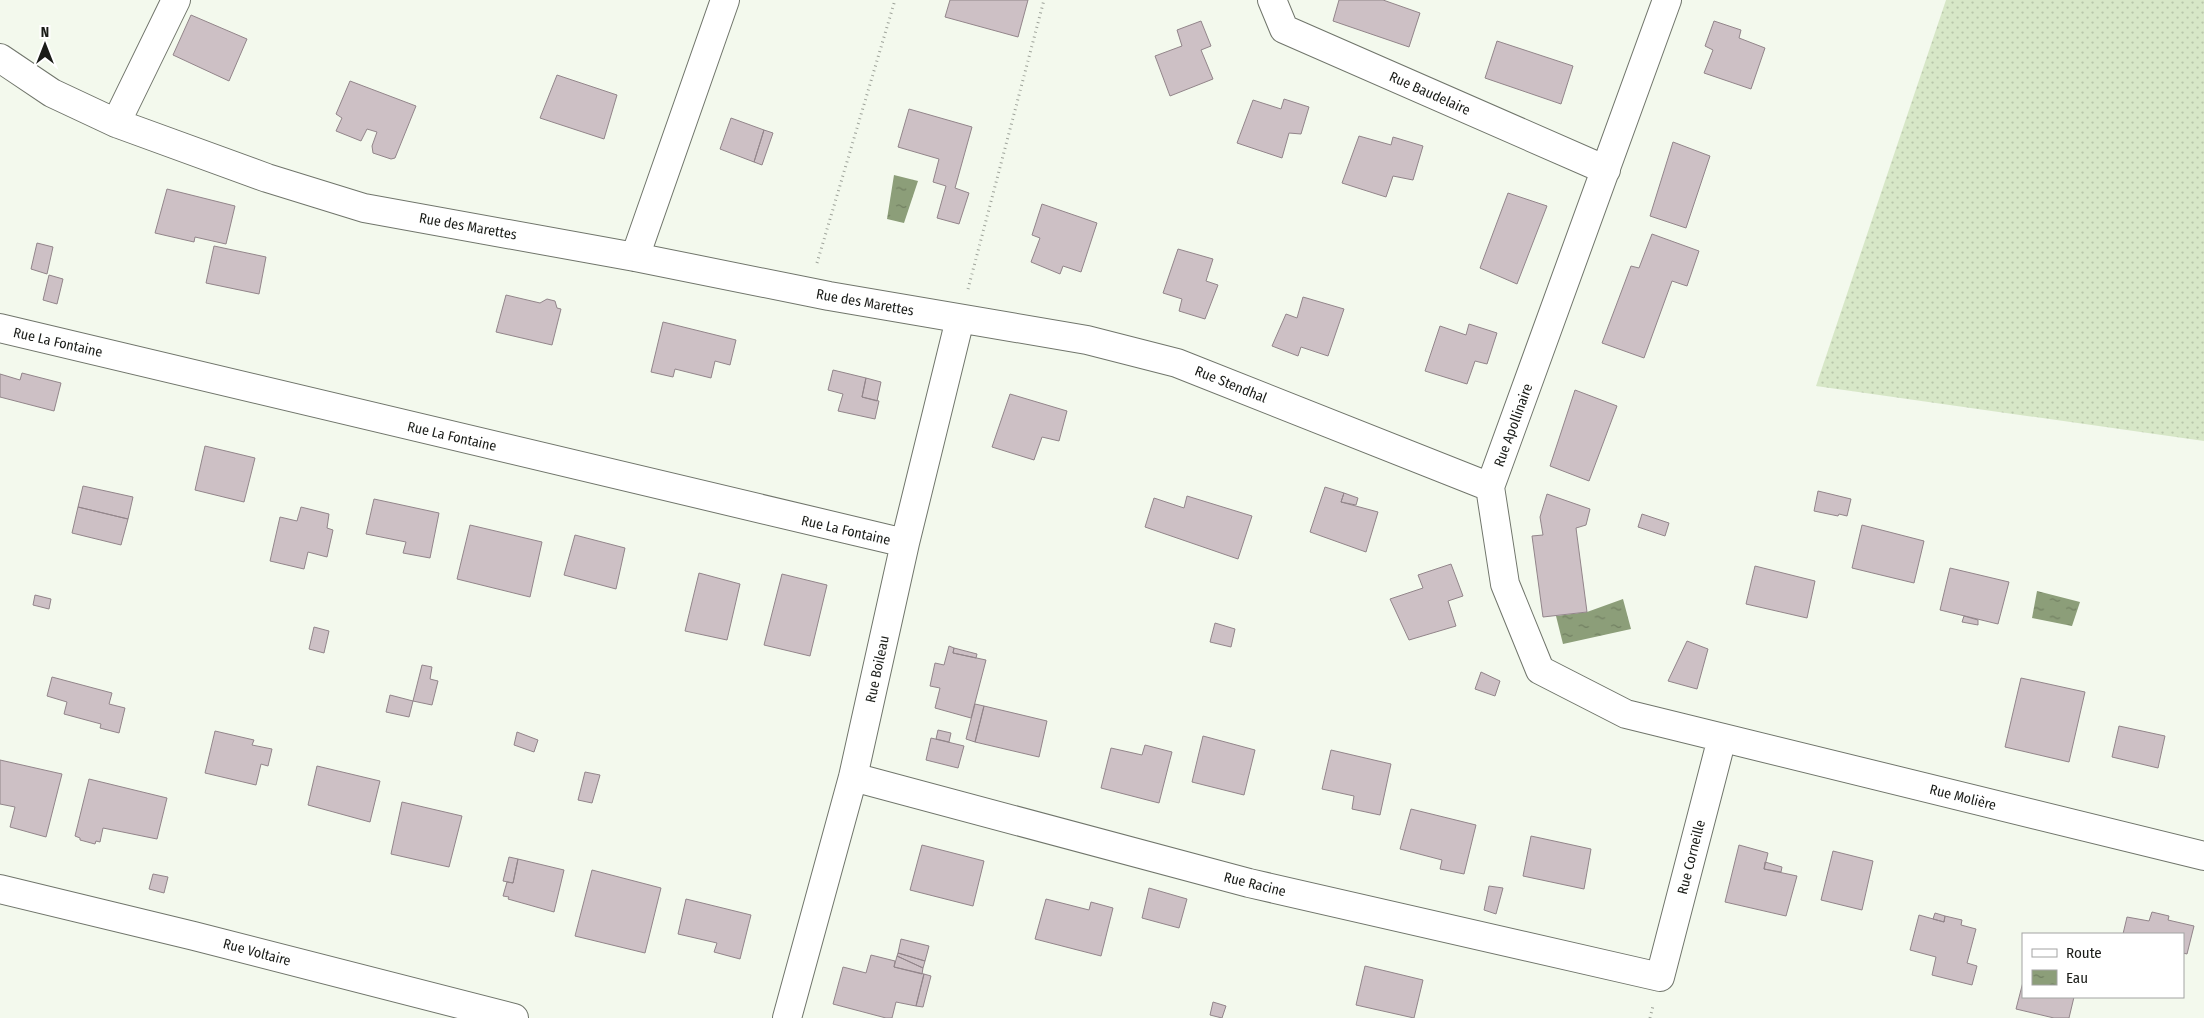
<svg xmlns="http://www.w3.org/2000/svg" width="2204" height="1018" font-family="'Fira Sans Condensed',sans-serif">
<defs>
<pattern id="grass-dots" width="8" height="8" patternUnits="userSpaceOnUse" patternTransform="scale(1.25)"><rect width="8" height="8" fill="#d7e7c7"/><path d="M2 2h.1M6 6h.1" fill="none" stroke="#b8c6aa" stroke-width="1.8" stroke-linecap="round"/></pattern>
<pattern id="water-ripples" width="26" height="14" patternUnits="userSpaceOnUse" patternTransform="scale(1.25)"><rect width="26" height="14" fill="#8c9e79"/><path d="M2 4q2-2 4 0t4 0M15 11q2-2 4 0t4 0" fill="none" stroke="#728062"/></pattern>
</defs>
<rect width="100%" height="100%" fill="#f3f9ed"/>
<path fill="url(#grass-dots)" d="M1946,0H2204V441L1816,386Z"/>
<path fill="url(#water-ripples)" d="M894,175L918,181L904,223L887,219Z
M2037,591L2080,602L2072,626L2032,618Z
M1623,599L1631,629L1563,644L1556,616L1587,612Z"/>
<path fill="#cdc0c5" stroke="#92858a" d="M950,0H1028L1018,37L945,17Z
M1339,0H1383L1420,13L1409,47L1333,21Z
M191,15L247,39L229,81L173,55Z
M1201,21L1211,46L1201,50L1213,79L1170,96L1155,56L1182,46L1177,30Z
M1714,21L1741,30L1739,38L1765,48L1751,89L1704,73L1713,50L1705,46Z
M1497,41L1573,66L1561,104L1485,78Z
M557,75L617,95L604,139L540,118Z
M350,81L416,106L395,158L391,159L373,153L372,146L377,132L367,129L361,141L336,131L342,118L336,114Z
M1284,99L1309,107L1301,134L1289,133L1282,158L1237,143L1253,100L1281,109Z
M909,109L972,127L955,188L969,193L959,224L937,218L946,186L933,182L939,159L898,147Z
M731,118L764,130L754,162L720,149Z
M764,130L773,133L762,165L754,162Z
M1359,136L1391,145L1393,137L1423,146L1413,180L1393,176L1386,197L1342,183Z
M1673,142L1710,156L1686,228L1650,216Z
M167,189L235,206L226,244L195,237L194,242L155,233Z
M1508,193L1547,206L1517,284L1480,268Z
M1042,204L1097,223L1081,272L1063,266L1060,274L1031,262L1040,238L1032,235Z
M1652,234L1699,251L1687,286L1672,281L1644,358L1602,343L1631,266L1639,268Z
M37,243L53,247L47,274L31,269Z
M214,246L266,257L259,294L206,283Z
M1178,249L1213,259L1206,281L1218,285L1205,319L1179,311L1182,299L1163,293Z
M49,275L63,279L57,304L43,300Z
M506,295L540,303L547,299L555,301L557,308L561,309L552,345L496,332Z
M1303,297L1344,309L1328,356L1301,347L1298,356L1272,346L1286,314L1297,318Z
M663,322L736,340L730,365L715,361L711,378L675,369L673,377L651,372Z
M1469,324L1497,333L1487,364L1475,361L1467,384L1425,371L1440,326L1466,335Z
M833,370L866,378L862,397L879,401L875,419L838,411L843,394L828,390Z
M22,373L61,383L54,411L0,397V374L20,380Z
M866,378L881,382L877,401L862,397Z
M1575,390L1617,406L1589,481L1550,466Z
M1010,394L1067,411L1059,441L1042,437L1034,460L992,447Z
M205,446L255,458L244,502L195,490Z
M83,486L133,497L128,519L78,507Z
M1325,487L1344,493L1341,502L1378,512L1366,552L1310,532Z
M1818,491L1851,499L1847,516L1839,514L1838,516L1814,511Z
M1344,493L1358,498L1356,505L1341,502Z
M1547,494L1590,509L1586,525L1576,528L1587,612L1543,617L1532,536L1543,535L1540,517Z
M1187,496L1252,516L1238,559L1145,527L1154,498L1184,508Z
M374,499L439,513L430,558L403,553L406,542L366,534Z
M78,507L128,519L121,545L72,533Z
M301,507L329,514L327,528L333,530L327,557L308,552L304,569L270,561L280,517L297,521Z
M1642,514L1669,523L1665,536L1638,527Z
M470,525L542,542L530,597L457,579Z
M1862,525L1924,541L1914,583L1852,568Z
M575,535L625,548L616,589L564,575Z
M1451,564L1463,596L1448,601L1456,626L1409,640L1390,599L1423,588L1418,575Z
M1755,566L1815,581L1807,618L1746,604Z
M1950,568L2009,582L1998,624L1940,610Z
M699,573L740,584L727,640L685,631Z
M782,574L827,585L810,656L764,645Z
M35,595L51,599L49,609L33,605Z
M1964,616L1978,620V625L1962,622Z
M1215,623L1235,629L1231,647L1210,642Z
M314,627L329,631L324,653L309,649Z
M1687,641L1708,649L1697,689L1668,681Z
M949,646L954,648L953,653L986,660L971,718L935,708L940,688L930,686L935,663L944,665Z
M954,648L977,654L976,658L953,653Z
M422,665L432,667L430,679L438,681L432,705L413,701Z
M1481,672L1500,681L1495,696L1475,689Z
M52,677L112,693L109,704L125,708L119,733L100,728L101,724L64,714L67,702L47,696Z
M2021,678L2085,692L2069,762L2005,747Z
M390,695L413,701L409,717L386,712Z
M975,704L984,706L975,742L966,739Z
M984,706L1047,721L1039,757L975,742Z
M2119,726L2165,736L2158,768L2112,757Z
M938,730L951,733L949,742L936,739Z
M215,731L254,740L252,745L272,749L268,766L261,764L256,785L205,773Z
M517,732L538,740L534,752L514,745Z
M1203,736L1255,750L1244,795L1192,782Z
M931,738L964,746L958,768L926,760Z
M1145,745L1172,752L1159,803L1101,788L1111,748L1142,755Z
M1331,750L1391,764L1380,815L1352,809L1354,796L1322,789Z
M0,760L62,774L46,837L10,827L15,807L0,804Z
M317,766L380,781L370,822L308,805Z
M585,772L600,775L592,803L578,800Z
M89,779L167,798L157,839L103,828L100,842L96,841L95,844L80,840V838L75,836Z
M402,802L462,816L449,867L391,854Z
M1411,809L1476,825L1464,874L1440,869L1442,860L1400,849Z
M1531,836L1591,849L1584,889L1523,876Z
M922,845L984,861L973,906L910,890Z
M1739,845L1768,853L1764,869L1797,876L1786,916L1725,902Z
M1833,851L1873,861L1862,910L1821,900Z
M509,857L518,859L513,883L503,881Z
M518,859L564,870L554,912L508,899L509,897L503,896L507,882L513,883Z
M1765,862L1782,867L1781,872L1764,869Z
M592,870L661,888L645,953L575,936Z
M153,874L168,877L164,893L149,889Z
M1489,886L1503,888L1496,914L1484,910Z
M1149,888L1187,899L1179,928L1142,918Z
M686,899L751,915L740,959L714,952L717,943L678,934Z
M1046,899L1089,910L1091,902L1113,908L1101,956L1035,939Z
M2152,912L2169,916L2168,920L2194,926L2187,954L2183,953V934H2123L2127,917L2149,921Z
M1935,913L1945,916L1944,922L1933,919Z
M1919,915L1944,922L1945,916L1962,920L1961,925L1976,929L1967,963L1977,966L1972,985L1932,975L1936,957L1910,950Z
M901,939L929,946L925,961L898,953Z
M898,953L925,961L923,968L897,956Z
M871,955L895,961L894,967L924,974L916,1006L896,1002L892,1018H886L833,1004L843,967L866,973Z
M897,956L923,968L922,974L894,967Z
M1365,966L1423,980L1414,1018L1356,1005Z
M924,974L931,976L923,1007L916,1006Z
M2023,982V997H2074L2069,1018H2054L2016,1009Z
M1213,1002L1226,1006L1222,1018L1210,1015Z"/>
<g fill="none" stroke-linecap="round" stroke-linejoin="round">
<g stroke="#70756b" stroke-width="30">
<path id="minor" d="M1272,0L1284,29L1606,170
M1667,0L1490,487L1505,584L1540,670L1626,714L2204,856
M0,58L52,93L116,123L267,178L364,208L635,257L829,296L1087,340L1177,363L1490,487
M116,123L176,0
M635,257L725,0
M0,328L905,543
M853,777L1249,883L1660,977L1722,738
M0,889L194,936L514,1018
M787,1018L853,777L905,543L960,319"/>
</g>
<path stroke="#9ea39a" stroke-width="3" stroke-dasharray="1 4" stroke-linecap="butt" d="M817,263L895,0
M968,289L1044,0
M1650,1018L1653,1006"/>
<use href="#minor" stroke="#fff" stroke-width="28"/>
</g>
<g text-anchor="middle" stroke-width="5" stroke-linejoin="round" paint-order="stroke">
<g font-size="14" fill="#1a1c18" stroke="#fff">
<text transform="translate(1430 93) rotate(24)" y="5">Rue Baudelaire</text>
<text transform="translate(468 226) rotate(10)" y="5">Rue des Marettes</text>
<text transform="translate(865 302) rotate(10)" y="5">Rue des Marettes</text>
<text transform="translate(58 342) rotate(13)" y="5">Rue La Fontaine</text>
<text transform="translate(1231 384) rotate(22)" y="5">Rue Stendhal</text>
<text transform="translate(1513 425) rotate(-70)" y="5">Rue Apollinaire</text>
<text transform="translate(452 436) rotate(13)" y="5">Rue La Fontaine</text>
<text transform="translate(846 530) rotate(13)" y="5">Rue La Fontaine</text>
<text transform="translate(877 669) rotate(-78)" y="5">Rue Boileau</text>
<text transform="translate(1963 797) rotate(14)" y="5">Rue Molière</text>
<text transform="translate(1691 857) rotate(-76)" y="5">Rue Corneille</text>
<text transform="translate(1255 884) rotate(14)" y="5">Rue Racine</text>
<text transform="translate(257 952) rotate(15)" y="5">Rue Voltaire</text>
</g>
</g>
<rect x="2022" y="933" width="162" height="65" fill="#ffffff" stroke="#a3a4a3"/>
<rect x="2032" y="949" width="25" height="8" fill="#ffffff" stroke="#a3a4a3"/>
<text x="2066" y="958" font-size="15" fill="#1a1c18">Route</text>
<rect x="2032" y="970" width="25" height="15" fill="url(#water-ripples)" stroke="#a3a4a3"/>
<text x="2066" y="983" font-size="15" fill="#1a1c18">Eau</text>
<g transform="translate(45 45)" stroke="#ffffff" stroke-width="4" paint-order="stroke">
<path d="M0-4L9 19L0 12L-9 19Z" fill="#1a1c18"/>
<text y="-8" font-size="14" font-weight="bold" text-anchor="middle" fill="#1a1c18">N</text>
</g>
</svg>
